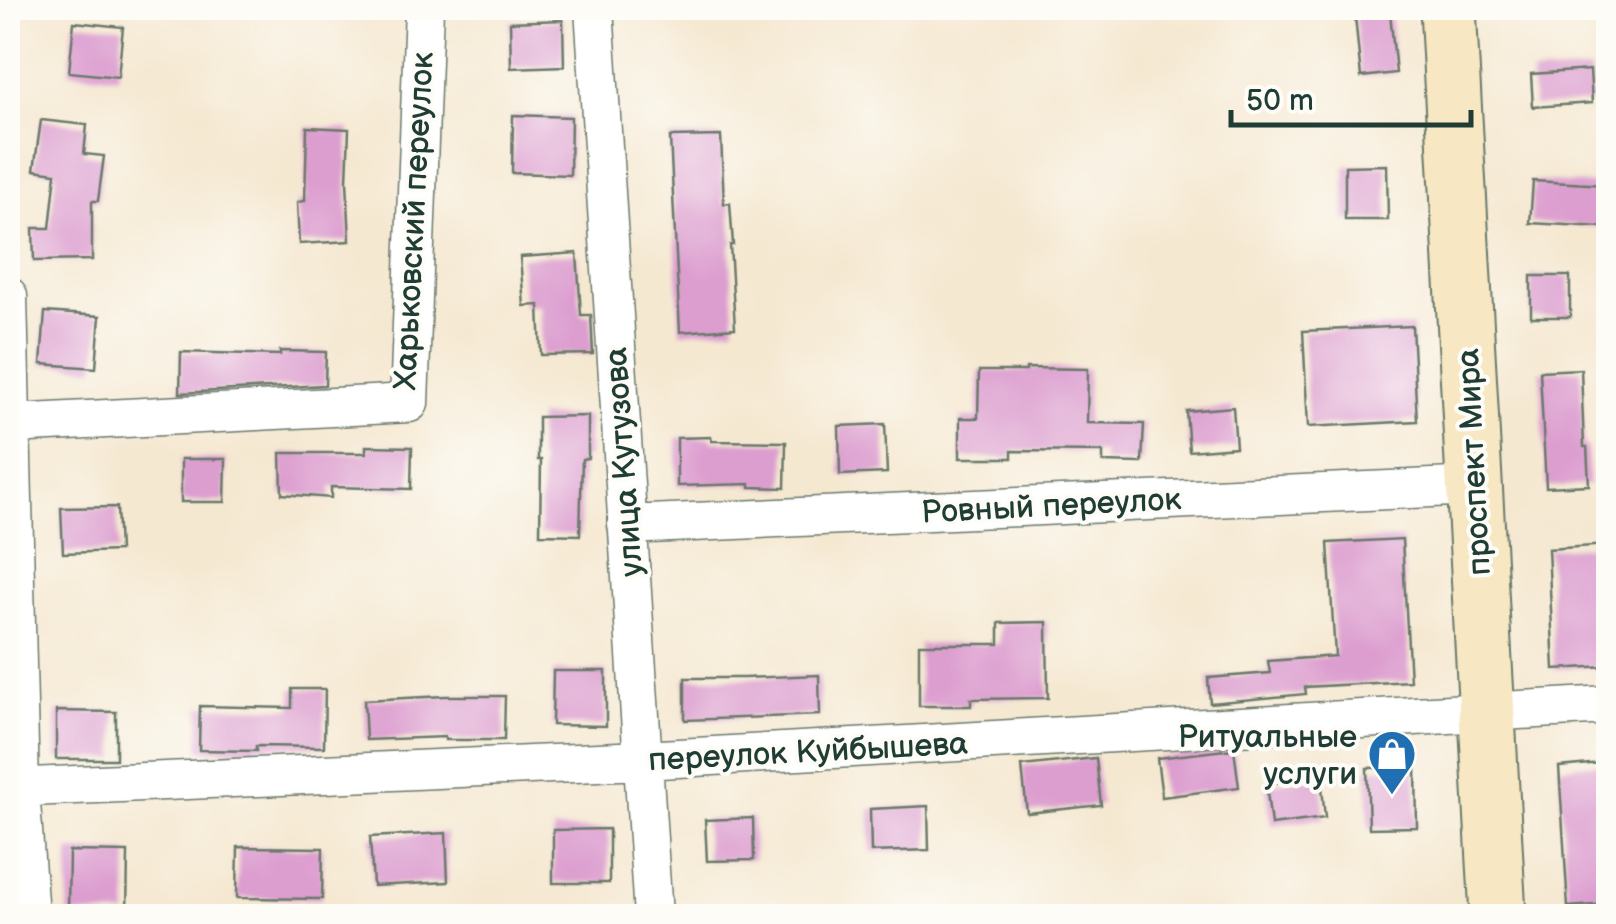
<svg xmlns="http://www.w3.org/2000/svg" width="1616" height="924" font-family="'Balsamiq Sans',sans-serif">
<rect width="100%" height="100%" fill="#fdfcf7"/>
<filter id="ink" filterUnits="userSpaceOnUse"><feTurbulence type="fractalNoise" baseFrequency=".01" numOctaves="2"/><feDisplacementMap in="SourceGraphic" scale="20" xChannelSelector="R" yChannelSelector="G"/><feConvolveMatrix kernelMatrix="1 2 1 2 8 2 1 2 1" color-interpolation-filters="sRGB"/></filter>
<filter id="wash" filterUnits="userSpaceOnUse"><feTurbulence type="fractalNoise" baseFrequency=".0048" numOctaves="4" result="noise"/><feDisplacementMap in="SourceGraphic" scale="40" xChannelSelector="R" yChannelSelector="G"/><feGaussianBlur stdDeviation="2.25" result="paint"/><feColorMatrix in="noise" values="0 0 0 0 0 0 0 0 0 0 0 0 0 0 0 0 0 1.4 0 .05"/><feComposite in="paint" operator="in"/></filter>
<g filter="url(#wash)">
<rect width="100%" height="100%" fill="#f5e8d1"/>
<g id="blocks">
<path fill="#dc9dcf" d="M1390,12L1396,73L1361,77L1355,16Z
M563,20L564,66L511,68L510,22Z
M74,22L123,27L118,77L69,72Z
M1590,70L1592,103L1533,107L1531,74Z
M513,115L571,117L570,175L512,173Z
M41,120L87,125L84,154L104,156L98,201H92V260L34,261L33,228H50L56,173L34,170Z
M307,127L349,129L347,181L350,241L299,244L297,202L305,201Z
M721,136L724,204L730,203L733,245H730L735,328L680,332L670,137Z
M1387,165L1388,220H1345V166Z
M1533,181L1606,185L1603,227L1530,223Z
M577,253L581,315H591L593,354L541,355L539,305L524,306L520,257Z
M1531,276H1570V317H1531Z
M45,312L100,316L96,368L41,364Z
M1412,326L1417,421L1308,427L1303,331Z
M280,351L326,352L325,385L180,393L181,352L280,355Z
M1026,368L1088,369L1087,423L1144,424L1142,463L1103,462V452L1012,451V458H960V418H978L979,371H1026Z
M1581,369L1584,447H1587L1589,485L1546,487L1540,371Z
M1233,407L1236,447L1189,451L1186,411Z
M588,416V458L582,459L580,535L540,534L541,460H538V417Z
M885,424L887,473L840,475L839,426Z
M711,437L712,441L786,442L785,488L750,487V484L677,486V438Z
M366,446L412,447L411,489L331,487V498L282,494L281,453H366Z
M181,459H226L225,502H181Z
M117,507L119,551L63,553L61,508Z
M1402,539L1410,681L1305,687L1306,694L1210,703L1208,678L1270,673L1268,661L1335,656L1328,543Z
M1608,545V666L1554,669L1548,549Z
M1047,622L1048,698L971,699V706H919V644H999V623Z
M553,671H606V726L552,725Z
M819,675L820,715L685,720V678H743Z
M292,689H325L324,747L256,746V751L199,750L200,706L292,708Z
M446,696H505L504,740H445V737L366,740L364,700Z
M56,711L116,712V759H56Z
M1234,749L1239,787L1162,797L1157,758Z
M1096,758L1101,805L1027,813L1022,766Z
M1600,763L1608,869V904L1568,907L1559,767Z
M1416,767L1417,827L1369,828L1367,768Z
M1321,777L1325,818L1271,825L1266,784Z
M928,806L929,850L871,852L870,809Z
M753,818L754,860L707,861L705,820Z
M609,829V883H553V830Z
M446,833L448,882L373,886L370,837Z
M238,847L323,848L322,899L237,898Z
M69,851L128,852L127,915L68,914Z"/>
</g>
</g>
<g filter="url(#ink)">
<use href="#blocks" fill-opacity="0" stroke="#6a796b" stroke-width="2.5"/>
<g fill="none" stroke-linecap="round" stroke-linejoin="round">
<g stroke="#6a796b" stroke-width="41">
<path id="minor" d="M594,8L653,916
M8,296L20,788L29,916
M12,424L409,403L424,8
M627,525L1475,486
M8,788L642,760L1608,705"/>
</g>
<g stroke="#6a796b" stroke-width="59">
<path id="secondary" d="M1448,8L1498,916"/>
</g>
<use href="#minor" stroke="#fff" stroke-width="38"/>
<use href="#secondary" stroke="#f7e8c3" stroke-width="55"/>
</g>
</g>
<defs>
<g id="shop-pin" transform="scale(2.5)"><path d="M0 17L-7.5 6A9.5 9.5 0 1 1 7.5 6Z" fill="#1f6fb2" stroke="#fdfcf7"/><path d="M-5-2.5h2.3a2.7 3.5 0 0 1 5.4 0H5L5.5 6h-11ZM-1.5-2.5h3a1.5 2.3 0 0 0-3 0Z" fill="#fff"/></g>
</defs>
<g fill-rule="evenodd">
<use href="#shop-pin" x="1392" y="754"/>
</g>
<g text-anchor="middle" stroke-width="8" stroke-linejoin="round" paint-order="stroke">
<g font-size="32" fill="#1f3d34" stroke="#fdfcf7">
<text transform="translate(413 221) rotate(-87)" y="11">Харьковский переулок</text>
<text transform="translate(623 462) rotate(-94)" y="11">улица Кутузова</text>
<text transform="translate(1473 462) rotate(-93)" y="11">проспект Мира</text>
<text transform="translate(1051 505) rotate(-3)" y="11">Ровный переулок</text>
<text transform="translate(808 751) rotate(-3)" y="11">переулок Куйбышева</text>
</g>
<g font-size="32" fill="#1f3d34" stroke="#fdfcf7" text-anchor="end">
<text x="1357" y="747">Ритуальные<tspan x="1357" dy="37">услуги</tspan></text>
</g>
</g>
<rect width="1616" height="924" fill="none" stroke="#fdfcf7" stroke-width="40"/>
<path d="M1231 110v15h240v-15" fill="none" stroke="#1f3d34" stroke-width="5"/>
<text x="1246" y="110" font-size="30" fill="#1f3d34" stroke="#fdfcf7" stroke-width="8" paint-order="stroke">50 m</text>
</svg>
